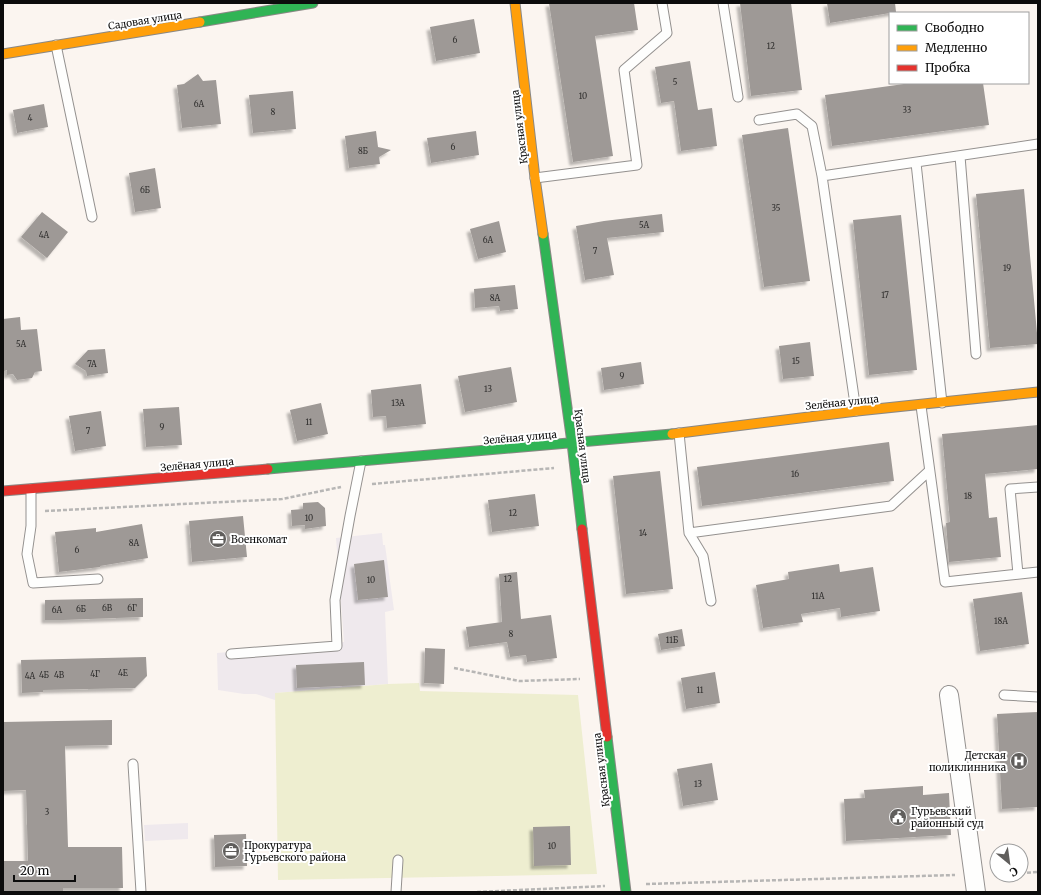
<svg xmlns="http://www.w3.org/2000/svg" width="1041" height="895" font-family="Merriweather,serif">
<defs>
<filter id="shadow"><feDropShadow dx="-3.5" dy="3.5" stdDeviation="1" flood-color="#0004"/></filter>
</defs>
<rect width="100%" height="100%" fill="#fbf5f0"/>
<path fill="#efe9ed" d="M382,533L383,545H385L394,610L385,612L388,684L276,693L275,700L256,694H244L218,690L217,653L344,642L336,538Z
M188,823V839L145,841L144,825Z"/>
<path fill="#eeeed0" d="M419,683L420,691L578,695L597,874L278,880L275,693L388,684Z"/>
<path fill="#9e9996" filter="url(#shadow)" d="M549,3H634L638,30L595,36L613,156L573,162Z
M740,3H791L802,90L751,96Z
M827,3H895L896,12L830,23Z
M474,19L480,53L436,61L430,27Z
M690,61L698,110L712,108L717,146L681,151L674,101L661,103L655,67Z
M198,74L203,81L216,80L221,124L182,128L177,85L184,84Z
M911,83H983L989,125L832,146L825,95Z
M293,91L296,129L253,133L249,95Z
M44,104L48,127L17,133L13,110Z
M788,128L810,281L764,287L742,135Z
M376,131L378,147L391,150L379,157L380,164L349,168L345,136Z
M476,131L479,155L431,163L427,138Z
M155,168L161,208L135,212L129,173Z
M1024,189L1038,344L990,348L976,194Z
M42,212L68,232L47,258L21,237Z
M662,214L664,232L607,238L614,275L585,280L576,226L604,221Z
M901,215L917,370L869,375L853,220Z
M499,221L506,252L478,259L470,229Z
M515,285L518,309L500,311L499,306L475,308L474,289Z
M20,317L21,330L37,329L42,371L35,372L32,378L17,380L13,374L7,375V370L4,371L3,319Z
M810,342L814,376L783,379L779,346Z
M105,349L108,373L87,376L86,371L75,364L88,350Z
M641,362L644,384L604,390L601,368Z
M511,367L517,402L465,412L458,376Z
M421,384L426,424L387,428L386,416L373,417L371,390Z
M321,403L328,434L297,441L290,410Z
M179,407L182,445L146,447L143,409Z
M101,411L106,446L75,451L69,416Z
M1038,425V469L985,474L989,518L997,517L1001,557L949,562L946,523L950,522L942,434Z
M889,442L894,481L702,506L697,467Z
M660,471L673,589L626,594L613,476Z
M535,494L539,526L492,532L488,500Z
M318,502L325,508L326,526L305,529V525L292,526L291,510L303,509V503Z
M243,516L247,557L192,562L189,521Z
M142,524L148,558L100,566V567L59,572L55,532L96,528V532Z
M384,560L388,597L358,600L354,564Z
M839,564L840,572L873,567L880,611L841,617L840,608L801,614L803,622L763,628L756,585L789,579L788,572Z
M517,572L521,619L551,615L557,658L527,662L526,655L510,657L507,642L469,647L466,627L502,622L499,574Z
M1022,592L1029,644L980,651L973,599Z
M143,598V617L63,620H45V600Z
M682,629L685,646L661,650L658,634Z
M425,648L445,649L444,684L424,683Z
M146,657L147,676L135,688L43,690V692L22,693L21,660Z
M364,662L365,685L297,688L296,665Z
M715,672L720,703L686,709L681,678Z
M1038,712V807L1002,809L997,714Z
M112,720V745L65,746L68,847H122L123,888H63V891L3,892V861H28L26,790L3,791V722Z
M712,763L718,800L683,806L677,769Z
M923,786V795L949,793L951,835L846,841L844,799L865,798L864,790Z
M570,826L571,865L534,866L533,827Z
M246,834L247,866L215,867L214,835Z"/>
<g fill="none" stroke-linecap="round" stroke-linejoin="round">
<g stroke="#94918f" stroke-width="11">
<path id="lane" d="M723,3L738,97
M56,45L92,217
M759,120L797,114L812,126L822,176
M960,156L976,354
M916,163L942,403
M535,178L637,165L624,70L667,33L662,3
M921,406L945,582L1038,572
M856,411L822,176L1038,144
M679,433L689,533L891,506L929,471
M31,489V526L27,554L33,583L98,579
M689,533L703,556L711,601
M1018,574L1010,489L1038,487
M231,654L337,646L335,600L350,516L361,461
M1004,695L1038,697
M133,764L141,892
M396,892L398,860"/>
</g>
<g stroke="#94918f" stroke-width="20">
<path id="street" d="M949,695L976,892"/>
</g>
<g stroke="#8a8885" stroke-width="11">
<path id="fast" d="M200,22L313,3
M543,234L572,443L582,529
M268,469L672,434
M607,737L626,892"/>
</g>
<g stroke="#8a8885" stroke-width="11">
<path id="slow" d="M515,3L535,178L543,234
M3,54L200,22
M672,434L857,411L1038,392"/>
</g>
<g stroke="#8a8885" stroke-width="11">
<path id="jam" d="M3,491L268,469
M582,529L607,737"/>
</g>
<path stroke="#b7b6b5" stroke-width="2.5" stroke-dasharray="4 2" stroke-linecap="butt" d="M372,484L554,468
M45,511L282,499L341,487
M454,668L519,681L580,679
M1021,873L1038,872
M646,884L955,875
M477,892L605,886"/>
<use href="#lane" stroke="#fefefd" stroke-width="9"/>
<use href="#street" stroke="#fefefd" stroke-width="18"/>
<use href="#fast" stroke="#30b455" stroke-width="9"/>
<use href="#slow" stroke="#ff9f0a" stroke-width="9"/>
<use href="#jam" stroke="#e5322d" stroke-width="9"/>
</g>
<defs>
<g id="office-disc" transform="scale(0.9)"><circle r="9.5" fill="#605e5c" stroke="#fff"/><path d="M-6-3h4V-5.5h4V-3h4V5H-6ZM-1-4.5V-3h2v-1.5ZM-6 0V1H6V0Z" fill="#fff"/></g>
<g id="hospital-disc" transform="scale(0.9)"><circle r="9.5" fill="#605e5c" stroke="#fff"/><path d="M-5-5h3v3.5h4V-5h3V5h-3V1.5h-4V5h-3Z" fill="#fff"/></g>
<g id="civic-disc" transform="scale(0.9)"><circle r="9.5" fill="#605e5c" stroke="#fff"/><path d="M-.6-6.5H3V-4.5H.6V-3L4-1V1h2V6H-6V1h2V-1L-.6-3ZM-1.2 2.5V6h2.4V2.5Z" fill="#fff"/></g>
</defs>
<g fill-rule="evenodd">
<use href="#office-disc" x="218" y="539"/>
<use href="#hospital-disc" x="1019" y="761"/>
<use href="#civic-disc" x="898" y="817"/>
<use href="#office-disc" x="231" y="851"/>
</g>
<g text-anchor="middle" stroke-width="4" stroke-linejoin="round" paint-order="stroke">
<g font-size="8" fill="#302f2e">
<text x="455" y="43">6</text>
<text x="771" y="49">12</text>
<text x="675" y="85">5</text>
<text x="583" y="99">10</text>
<text x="199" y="107">6А</text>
<text x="907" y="113">33</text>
<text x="273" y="115">8</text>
<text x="30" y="121">4</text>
<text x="453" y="150">6</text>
<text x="363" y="154">8Б</text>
<text x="145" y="193">6Б</text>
<text x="776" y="211">35</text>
<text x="644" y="228">5А</text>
<text x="44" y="238">4А</text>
<text x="488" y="243">6А</text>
<text x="595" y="254">7</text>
<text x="1007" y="271">19</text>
<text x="885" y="298">17</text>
<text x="495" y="301">8А</text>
<text x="21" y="347">5А</text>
<text x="796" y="364">15</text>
<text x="92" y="367">7А</text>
<text x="622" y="379">9</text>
<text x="488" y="392">13</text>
<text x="398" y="406">13А</text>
<text x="309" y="425">11</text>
<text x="162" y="430">9</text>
<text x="88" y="434">7</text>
<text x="795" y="477">16</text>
<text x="968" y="499">18</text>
<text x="513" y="516">12</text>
<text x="309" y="521">10</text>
<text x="643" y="536">14</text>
<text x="134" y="546">8А</text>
<text x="77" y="553">6</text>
<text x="508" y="582">12</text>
<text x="371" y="583">10</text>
<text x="818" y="599">11А</text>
<text x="107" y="611">6В</text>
<text x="132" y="611">6Г</text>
<text x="81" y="612">6Б</text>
<text x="57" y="613">6А</text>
<text x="1001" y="624">18А</text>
<text x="511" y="637">8</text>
<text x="672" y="643">11Б</text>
<text x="123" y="676">4Е</text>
<text x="95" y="677">4Г</text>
<text x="44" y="678">4Б</text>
<text x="59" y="678">4В</text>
<text x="30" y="679">4А</text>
<text x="700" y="693">11</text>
<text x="698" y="787">13</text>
<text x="47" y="815">3</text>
<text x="552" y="849">10</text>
</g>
<g font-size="10" fill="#0c0c0c" stroke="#fff">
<text transform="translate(145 20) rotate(-9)" y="4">Садовая улица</text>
<text transform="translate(519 127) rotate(-97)" y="4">Красная улица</text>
<text transform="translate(842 402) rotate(-6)" y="4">Зелёная улица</text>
<text transform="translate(520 437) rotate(-5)" y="4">Зелёная улица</text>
<text transform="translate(583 446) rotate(83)" y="4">Красная улица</text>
<text transform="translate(197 464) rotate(-5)" y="4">Зелёная улица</text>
<text transform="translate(601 770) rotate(-97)" y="4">Красная улица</text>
</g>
<g font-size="10" fill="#0c0c0c" stroke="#fff" text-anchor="start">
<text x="231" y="543">Военкомат</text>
<text x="1006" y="759" text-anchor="end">Детская<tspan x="1006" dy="12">поликлинника</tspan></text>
<text x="911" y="815">Гурьевский<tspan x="911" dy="12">районный суд</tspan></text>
<text x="244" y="849">Прокуратура<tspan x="244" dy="12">Гурьевского района</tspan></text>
</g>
</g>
<rect width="1041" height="895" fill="none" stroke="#0c0c0c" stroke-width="8"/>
<rect x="889" y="12" width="140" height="72" fill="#ffffff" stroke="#9e9e9e"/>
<rect x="897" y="25" width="20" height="6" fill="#30b455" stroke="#9e9e9e"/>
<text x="925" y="32" font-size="12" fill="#0c0c0c">Свободно</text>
<rect x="897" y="45" width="20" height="6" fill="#ff9f0a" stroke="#9e9e9e"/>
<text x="925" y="52" font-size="12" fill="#0c0c0c">Медленно</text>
<rect x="897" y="65" width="20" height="6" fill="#e5322d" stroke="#9e9e9e"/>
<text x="925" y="72" font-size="12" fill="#0c0c0c">Пробка</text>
<g transform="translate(1009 863) rotate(151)"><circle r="19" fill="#ffffff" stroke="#9e9e9e"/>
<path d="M0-3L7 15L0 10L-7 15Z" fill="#605e5c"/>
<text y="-6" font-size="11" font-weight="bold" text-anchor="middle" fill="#0c0c0c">С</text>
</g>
<path d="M14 875v6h61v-6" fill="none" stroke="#0c0c0c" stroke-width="2"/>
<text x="20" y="875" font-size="12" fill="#0c0c0c" stroke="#ffffff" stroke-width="3" paint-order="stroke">20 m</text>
</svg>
